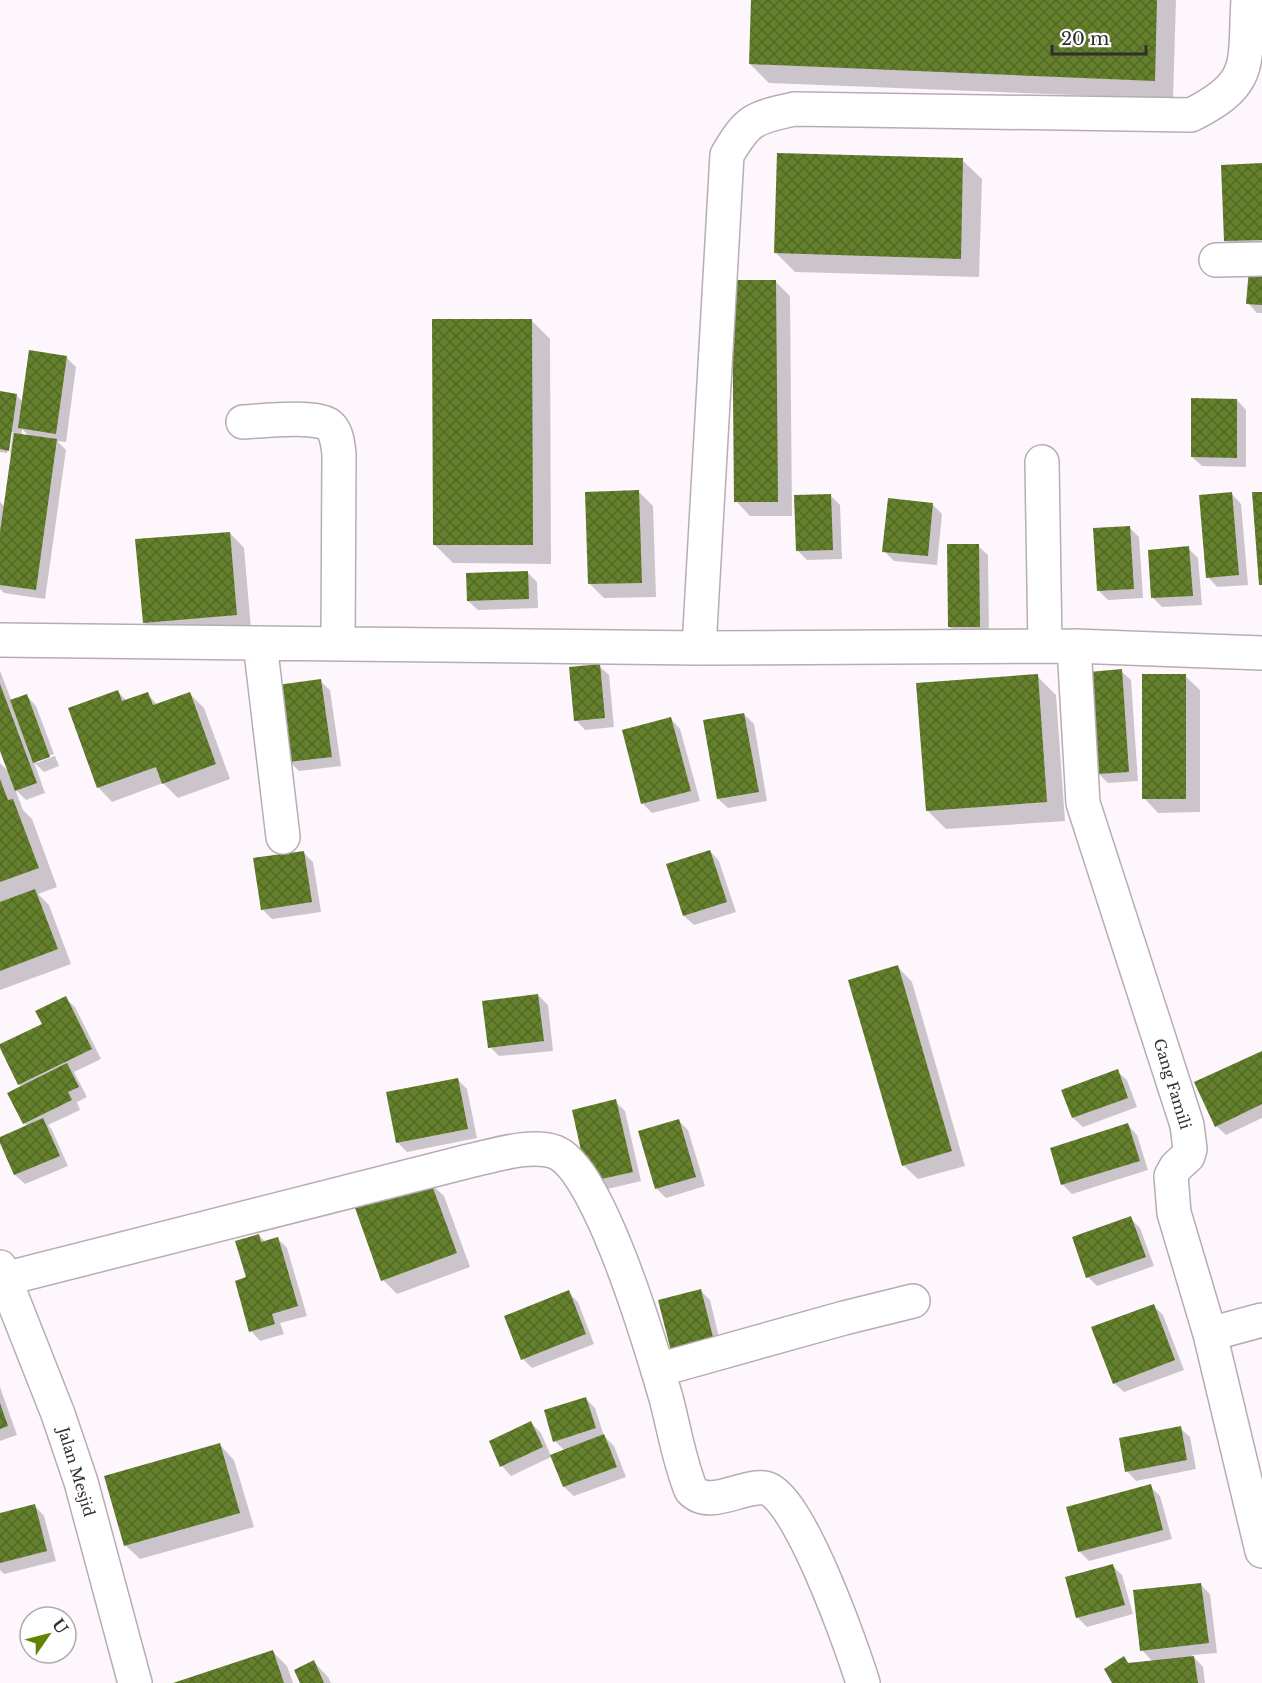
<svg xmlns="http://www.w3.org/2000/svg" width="1262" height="1683" font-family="'Libre Baskerville',serif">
<defs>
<pattern id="building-cross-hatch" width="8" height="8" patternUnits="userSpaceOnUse" patternTransform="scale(1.5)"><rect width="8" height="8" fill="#64802c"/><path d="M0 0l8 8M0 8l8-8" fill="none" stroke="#536926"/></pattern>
</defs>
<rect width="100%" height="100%" fill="#fef6fd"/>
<path fill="#0003" fill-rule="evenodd" d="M752,0H1176L1173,99L769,83L750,64Z
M962,160L982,179L979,277L795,272L776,253Z
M1262,165V255H1240L1225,241Z
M1262,272V313H1257L1248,303Z
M775,281L790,296L792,516H750L736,501Z
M531,320L550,339L551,564L453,563L434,544Z
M66,357L76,367L66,442L57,441L66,450L45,599L4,593L0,589V502L5,507L12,454H10L13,432H10L7,453L0,452V393L16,395L24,403ZM22,429L30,437L21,436Z
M1237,400L1246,410V467L1202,466L1192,457Z
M638,491L653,506L656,597L604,598L590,584Z
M1232,494L1241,504L1248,585L1217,587L1208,577Z
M831,496L840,505L842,559L807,560L797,550Z
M932,504L942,514L937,565L894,561L884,551Z
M1130,528L1139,537L1143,598L1108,600L1098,590Z
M230,533L244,548L251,629L159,636L144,622Z
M978,546L988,555L989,636H959L949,626Z
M1188,548L1198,558L1202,605L1162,607L1153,598Z
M527,572L537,582L538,608L478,610L468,601Z
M599,666L609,675L614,727L585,730L576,720Z
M0,671L12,702L27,696L36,706L54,754L37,760V763L55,756L59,766L44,772L34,762L45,793L26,800L15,789L23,810L32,819L57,887L38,894L49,905L71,964L0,990V763L10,773L0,746Z
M1121,671L1131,680L1138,781L1108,783L1098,773Z
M1037,676L1056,695L1065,821L946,829L927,810Z
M1185,676L1200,690V812L1158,813L1144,798Z
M320,681L330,690L341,766L299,771L290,762Z
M118,692L127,701L147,694L158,705L189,693L204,708L230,779L178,798L163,783L112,802L98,787Z
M744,714L754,724L767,801L728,808L718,799Z
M671,719L680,729L700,801L652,813L643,804Z
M710,851L719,861L736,912L694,925L684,916Z
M303,852L313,862L321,912L272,919L262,909Z
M898,967L912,982L965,1166L918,1179L903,1165Z
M538,995L548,1005L553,1051L499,1056L490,1047Z
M65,998L75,1007L101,1059L74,1072L87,1097L77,1102L80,1110L48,1125L52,1130L68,1166L25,1184L15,1175L0,1138L27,1126L24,1123L22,1087L19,1084L44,1025Z
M1262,1052V1118L1226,1135L1216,1126Z
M1117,1071L1127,1080L1137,1107L1083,1127L1073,1118Z
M457,1079L467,1089L477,1138L407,1152L398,1143Z
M615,1101L625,1111L641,1181L599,1191L574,1111Z
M679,1121L688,1130L705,1186L666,1198L656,1188Z
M1128,1125L1137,1135L1148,1170L1072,1194L1062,1184Z
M429,1182L444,1196L470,1267L397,1294L383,1280Z
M1130,1218L1140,1228L1154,1266L1097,1286L1088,1277Z
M259,1235L265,1242L278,1239L287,1248L307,1316L280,1323L284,1334L260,1341L251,1331L248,1278Z
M701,1291L710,1300L723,1354L683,1364Z
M568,1292L578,1302L594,1344L532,1368L523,1359Z
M1153,1305L1163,1315L1184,1370L1124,1392L1114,1383Z
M0,1387L17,1435L0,1441Z
M585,1398L595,1408L604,1436L614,1446L626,1477L574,1496L564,1487L553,1456L511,1476L502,1466L490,1442L531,1423L541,1433L551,1456L565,1451L555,1441Z
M1180,1428L1190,1437L1196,1469L1136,1481L1127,1471Z
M220,1445L234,1460L254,1527L140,1559L125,1545Z
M1150,1486L1160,1496L1172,1539L1089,1561L1080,1552L1068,1508Z
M35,1506L44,1516L56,1561L4,1574L0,1570V1515Z
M1113,1566L1122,1575L1133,1614L1087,1627L1077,1617Z
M1201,1585L1210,1594L1217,1653L1192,1655L1203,1667L1205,1683H1114L1124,1658L1130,1664L1153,1662L1142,1650Z
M273,1652L287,1666L293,1683H177Z
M314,1662L328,1677L331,1683H302Z"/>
<path fill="url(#building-cross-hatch)" d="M751,0H1157L1155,81L749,64Z
M777,153L963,158L961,259L774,253Z
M1262,163V240L1224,241L1221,165Z
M1249,269L1262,270V305L1246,304Z
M732,280H776L778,502H734Z
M432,319H532L533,545H433Z
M29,350L67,356L56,434L18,428Z
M0,391L17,394L9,451L0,449Z
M1191,398L1237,399V458L1191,457Z
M14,433L57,439L36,590L0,585V532Z
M639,490L642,583L588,584L585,492Z
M1232,492L1239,575L1206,578L1199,495Z
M1252,492H1262V585H1259Z
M831,494L833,550L796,551L794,495Z
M888,498L933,503L928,556L882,552Z
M1130,526L1134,589L1097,591L1093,528Z
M230,532L237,615L143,623L135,539Z
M947,544H979L980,627H948Z
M1189,546L1193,596L1151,598L1148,550Z
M528,571L529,599L467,601L466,573Z
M600,664L605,718L574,721L569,667Z
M1122,669L1129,772L1097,774L1089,672Z
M1038,674L1047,802L926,811L916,683Z
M1142,674H1186V799H1142Z
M321,679L332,757L288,762L277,685Z
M0,684L37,783L15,791L0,751Z
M118,690L122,701L148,692L153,705L190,692L216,764L162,784L156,767L97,788L68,708Z
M27,694L50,757L33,763L10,700Z
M744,713L759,792L717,799L703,720Z
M671,717L691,791L641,804L622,730Z
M0,779L8,800L13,799L39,868L0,882Z
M710,850L727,902L683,916L666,864Z
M304,851L312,902L261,910L253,858Z
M35,889L58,949L0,971V902Z
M898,965L952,1151L902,1166L848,980Z
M538,994L544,1041L488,1048L482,1001Z
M66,996L92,1049L18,1085L0,1048V1044L42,1024L35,1011Z
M1262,1051V1104L1215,1127L1194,1082Z
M67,1063L79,1087L68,1092L72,1100L23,1124L7,1093Z
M1118,1069L1128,1098L1072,1118L1061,1090Z
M458,1078L468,1129L396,1143L386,1092Z
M616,1099L633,1172L588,1182L572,1110Z
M43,1118L60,1156L14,1175L0,1143V1137Z
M679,1119L696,1177L655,1189L638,1131Z
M1128,1123L1140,1161L1061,1185L1050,1148Z
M430,1180L457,1253L381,1281L355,1208Z
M1131,1216L1146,1257L1086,1278L1072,1237Z
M259,1234L261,1242L278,1237L298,1306L272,1314L275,1324L249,1332L235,1281L246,1277L235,1241Z
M701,1289L715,1345L672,1355L658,1300Z
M569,1290L586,1334L521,1360L504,1316Z
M1154,1304L1175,1360L1113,1384L1091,1327Z
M586,1397L596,1428L553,1442L544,1410Z
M0,1403L8,1426L0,1429Z
M531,1421L543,1447L500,1467L489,1441Z
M1181,1426L1187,1460L1125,1472L1119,1438Z
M604,1434L617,1467L563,1487L550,1455Z
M220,1443L240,1513L124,1546L104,1476Z
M1151,1484L1163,1530L1078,1552L1066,1507Z
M35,1504L47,1551L0,1563V1513Z
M1113,1564L1125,1605L1076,1618L1065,1577Z
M1201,1583L1209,1643L1140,1651L1133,1590Z
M273,1650L284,1683H173Z
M1124,1656L1128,1663L1194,1656L1198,1683H1112L1104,1669Z
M314,1660L324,1683H300L294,1670Z"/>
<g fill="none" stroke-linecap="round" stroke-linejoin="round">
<g stroke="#b7acb5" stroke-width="36">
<path id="minor" d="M1216,260L1262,259
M243,422C260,421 322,414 331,427C337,434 338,445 339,454L338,644
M1042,462L1045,646
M0,640L699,648L1074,646L1262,653
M260,643L283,837
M1074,646L1083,803L1187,1125L1190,1149L1188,1156L1176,1167L1171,1176L1174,1213L1210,1334L1262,1551
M699,648L727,155C748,119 754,118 794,109L1191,115C1255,83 1244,64 1248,0
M0,1267L58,1414L81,1482L135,1683
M4,1279L469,1161C492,1156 532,1143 555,1152C599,1168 652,1350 666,1398C674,1428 679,1461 691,1490C710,1510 741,1485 765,1488C798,1493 853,1650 863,1683
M1210,1334L1262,1320
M658,1370L844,1318L913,1301"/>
</g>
<use href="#minor" stroke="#fff" stroke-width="33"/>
</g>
<g text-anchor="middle" stroke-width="5" stroke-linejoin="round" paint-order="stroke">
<g font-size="15" fill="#312d30" stroke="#fff">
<text transform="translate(1172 1084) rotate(73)" y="5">Gang Famili</text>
<text transform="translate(76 1472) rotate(73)" y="5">Jalan Mesjid</text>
</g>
</g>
<g transform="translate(48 1635) rotate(55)"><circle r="28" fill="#ffffff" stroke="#adabac" stroke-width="1.5"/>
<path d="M0-4.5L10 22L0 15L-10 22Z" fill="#618400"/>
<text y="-9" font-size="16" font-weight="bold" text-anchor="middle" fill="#312d30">U</text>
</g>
<path d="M1052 45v9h94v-9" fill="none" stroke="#312d30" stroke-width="3"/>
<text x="1061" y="45" font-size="18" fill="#312d30" stroke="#ffffff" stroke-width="4.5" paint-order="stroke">20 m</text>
</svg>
